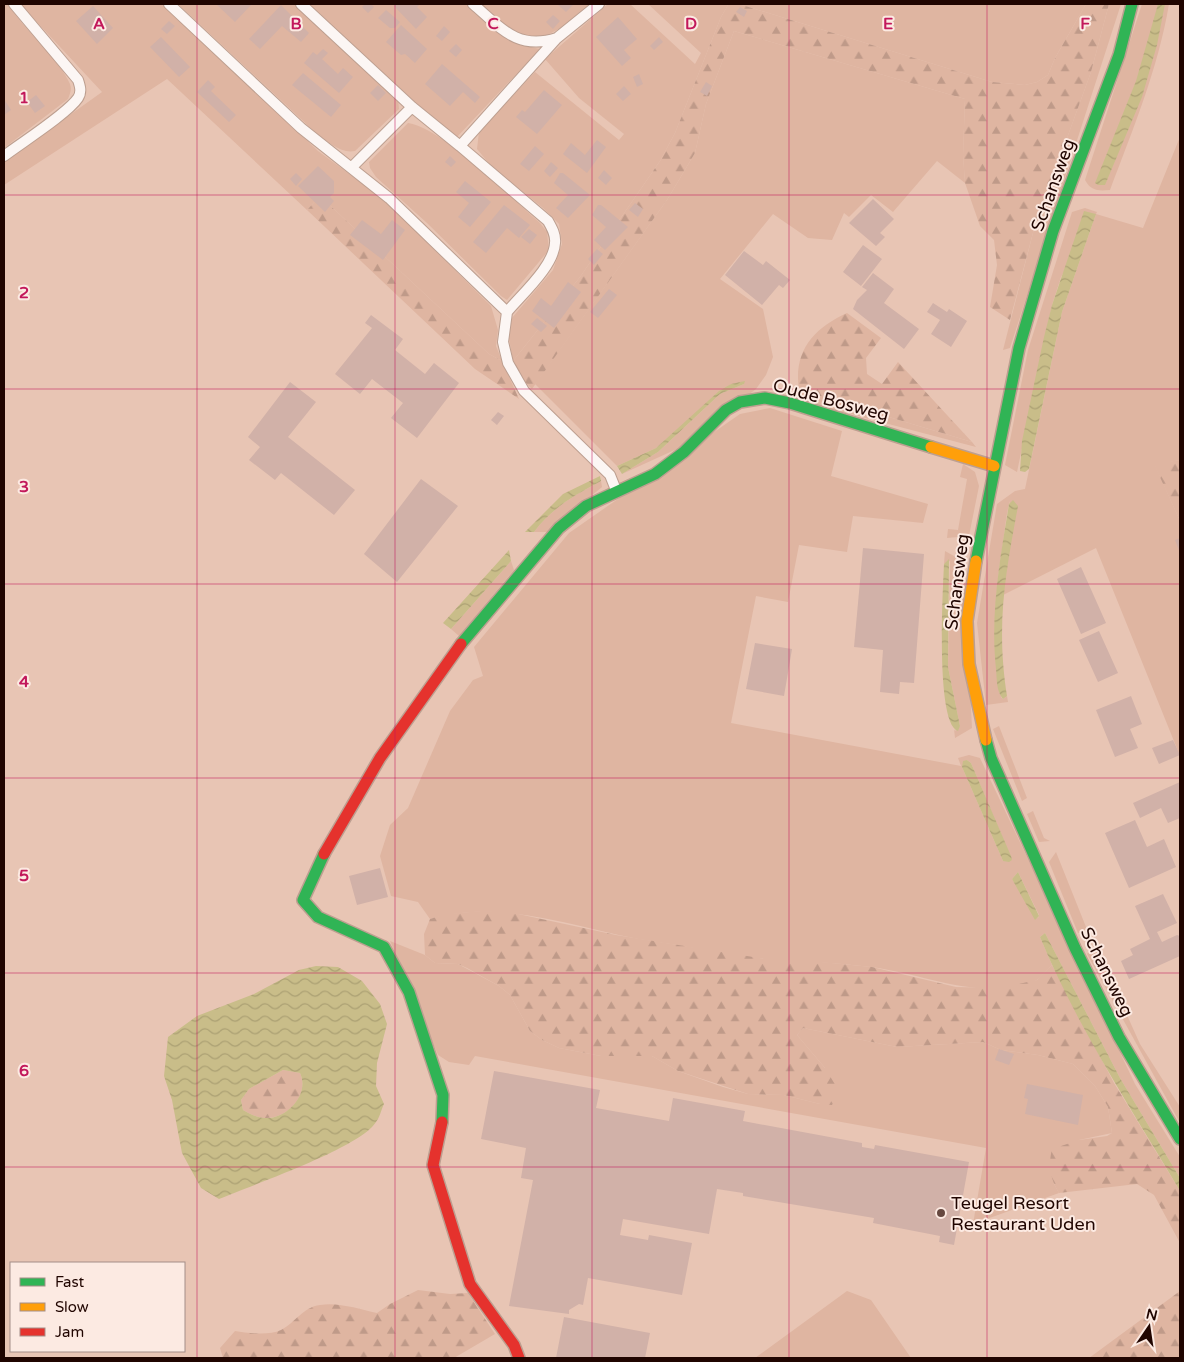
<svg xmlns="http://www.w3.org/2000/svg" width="1184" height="1362" font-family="'Varela Round',sans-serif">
<defs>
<pattern id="forest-firs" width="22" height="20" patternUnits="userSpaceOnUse" patternTransform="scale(1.25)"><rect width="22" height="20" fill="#dfb5a1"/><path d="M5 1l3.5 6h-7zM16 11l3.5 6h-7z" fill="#bf9a89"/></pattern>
<pattern id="water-waves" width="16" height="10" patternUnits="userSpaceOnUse" patternTransform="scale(1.25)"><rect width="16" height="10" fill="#c9bd89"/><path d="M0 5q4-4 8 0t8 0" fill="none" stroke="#aca174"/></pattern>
</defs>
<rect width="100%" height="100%" fill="#e8c5b4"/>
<path fill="#dfb5a1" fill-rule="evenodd" d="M4,4H8C23,29 60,60 70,84C72,90 70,93 68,99L4,148Z
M20,4H163L318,151L382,198L491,306L498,330L496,346L502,361L489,354L320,196L307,210L167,79L4,185V162L102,92Z
M178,4H294L398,99L399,109L355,151C341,154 329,142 317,134Z
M309,4H467C492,26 507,43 540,49L457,137L441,126Z
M479,4H592C538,47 533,50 479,4Z
M608,4H630L695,64L701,53L648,4H1086L1055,58L1048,75L1037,82L1025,85L992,82L739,4L728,5L721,17L675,133L660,161L580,277L513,361L508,333L511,319L553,270L562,244L559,224L543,208L491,166L477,149L479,132L535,72L619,140L624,134L579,98L545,59Z
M1109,4H1121L1010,348L1003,350L1034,229L1091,72Z
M1142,4H1169C1158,69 1133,129 1110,190C1098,191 1091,191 1085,180Z
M734,31L965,99L963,155L965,183L937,161L893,212L871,195L849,217L844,213L832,240L808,238L773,214L720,279L763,309L773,357L766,375L756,389L679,448L622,474L658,452L720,394L744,384H731L656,448L617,466L535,384L667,200L695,153L706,104Z
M408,123C441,127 512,199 540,223L547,232L549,250L507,300L501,296L427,223L376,177L370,168L369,162Z
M1180,137V460L1155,465L1180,521V756L1096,548L1003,595L1010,501C1006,514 1005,529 1003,543C994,597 992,642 1001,697L1003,699L1007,696L1008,702L986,705L977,623L997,504L1015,491L1025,489L1062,312L1096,214L1061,277L1052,305L1017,472L1005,465L1028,350L1072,212L1085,208L1097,212L1096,214L1143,228Z
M799,390L972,442L976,447L805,402Z
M770,408L842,431L831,476L928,504L923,523L853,516L847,552L799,545L788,602L756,596L731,723L961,766L958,758L969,755L980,758L1135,1084L1180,1157V1178L1120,1078L1045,933L1040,937L1052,965C1047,970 1041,978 1035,981C980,1002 926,974 871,967C836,963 801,961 766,959C731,956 693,947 657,942C582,931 506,897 430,919L418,902L391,896L380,856L390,825L408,808L450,711L473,680L483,676L474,647L569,533L740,414ZM967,760L971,763L1012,860L1003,861L962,767ZM1018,872L1039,915L1038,918L1012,879Z
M963,464L975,472L979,486L969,536L947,538L948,529L958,530L967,479L960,477Z
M601,481L602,487L548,532H534C553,507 575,495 601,481Z
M945,551L954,556L964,564L972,728L955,738L954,729L955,731L960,726L948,667L950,561L944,564Z
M511,561L514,570L459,636L451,629Z
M999,726L1027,798L1022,801L993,729Z
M1033,811L1044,838L1050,841L1039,842L1027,814Z
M1056,852L1088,932L1078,933L1049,862Z
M390,941L425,955L435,963L458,964L499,986L510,995L530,1031L542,1040L559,1048L601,1056H652L678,1071L723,1087L748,1094L784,1095L820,1104L825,1068L797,1035L803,1028L897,1047L983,1042L1001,1050L1038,1055L1073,1064L1095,1086L1108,1107L1112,1133L1079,1140L1054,1184L1059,1193L973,1224L986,1148L475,1056L469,1065L449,1062L438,1055Z
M1095,944L1140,1044L1180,1107V1123L1087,954Z
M847,1291L871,1300L911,1358H755Z"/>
<path fill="url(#forest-firs)" d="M739,4L992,82L1025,85L1037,82L1048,75L1055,58L1086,4H1109L1091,72L1034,229L1010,320L990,307L997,265L994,240L980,226L965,183L963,155L965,99L734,31L706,104L695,153L667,200L532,389L525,382L513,361L580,277L660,161L675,133L721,17L728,5Z
M320,196L489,354L502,361L519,399L475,369L307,210Z
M847,313L881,338L866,358L867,374L882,384L898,362L972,442L799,390C793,351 814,328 847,313Z
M1180,460V521L1154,464Z
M482,911L509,912L616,935L765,959H791L872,967L956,987L1000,988L1037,980L1052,965L1114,1083L1180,1191V1243L1154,1195L1137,1184L1059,1193C1050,1178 1048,1166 1052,1149L1079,1140L1107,1136L1112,1133L1108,1107L1095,1086L1073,1064L1038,1055L1001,1050L983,1042L897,1047L803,1028L797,1035L825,1068L839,1091L832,1105L820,1104L784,1095L748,1094L678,1071L652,1056H601L559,1048L542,1040L530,1031L510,995L499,986L467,968L458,964L435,963L425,955L424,934L430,919L446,914Z
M283,1070L300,1073C310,1095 287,1119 265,1118C258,1118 250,1114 243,1110L241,1100L249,1089Z
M418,1290L450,1294L468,1293L495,1334L454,1358H223L220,1348L235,1331C248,1333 268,1336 281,1330C295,1323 303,1307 320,1305C338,1302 359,1309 377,1313L390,1304Z
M1180,1291V1358H1089Z"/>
<path fill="url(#water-waves)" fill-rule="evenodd" d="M1158,4H1165L1157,45L1142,97L1105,185H1098L1095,183L1136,81Z
M1084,211L1096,214L1062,312L1029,469L1025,472L1020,471L1022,441L1044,337L1052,305Z
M745,381L744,384L720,394L658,452L622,474L617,466L656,448L719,391L731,384Z
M600,476L601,481C575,495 553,507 534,532H525L563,494Z
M1013,500L1018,506C1005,576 996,625 1007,696L1003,699C996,691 997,679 996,669C990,613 1000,559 1009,504Z
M509,550L511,561L451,629L443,623Z
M949,559L948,667L960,726L958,731C935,724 943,589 944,564Z
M967,760L971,763L1011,856L1012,860L1009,862L1003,861L962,767L963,761Z
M1018,872L1039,916L1035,920L1012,879Z
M1045,933L1120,1078L1180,1178V1191C1131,1108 1077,1027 1040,937Z
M316,966L338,967L362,981L380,1004L387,1024L377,1063L376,1086L384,1104C381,1110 380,1117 376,1122C360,1148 252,1185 219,1199L201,1188L182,1153L172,1100L164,1076L168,1037L197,1016L254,994L299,970ZM283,1070L300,1073C310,1094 287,1119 265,1118C258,1118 250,1114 243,1110L241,1100L249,1089Z"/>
<path fill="#d1b1a8" d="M216,4H252L235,22Z
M365,4H371L374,7L368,13L362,7Z
M396,4H420L417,7L427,17L416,29L394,6Z
M557,4H574L566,12Z
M281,5L309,33L301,42L282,26L260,49L249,39Z
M93,6L113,28L97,44L76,21Z
M740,7L747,11L744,17L736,12Z
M386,10L400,22L395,28H390L378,18Z
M553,15L560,21L553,29L546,22Z
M618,17L637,39L624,50L631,58L622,66L596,37Z
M169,21L175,26L167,34L161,29Z
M401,25L427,49L415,63L405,54L401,55L386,42Z
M444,26L450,32L442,41L436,36Z
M161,37L190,67L179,77L150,47Z
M659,37L663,42L654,50L650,46Z
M456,44L462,50L456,57L449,51Z
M323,49L328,53L322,59L338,74L343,68L353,77L339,93L304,63L313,52L317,55Z
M442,64L480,97L475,103L463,92L450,106L425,84Z
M303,73L341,105L331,117L292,85Z
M639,74L643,84L637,87L633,77Z
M208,80L215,87L211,91L236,115L229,122L197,92Z
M706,82L712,86L707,96L700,92Z
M378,85L386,93L378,101L370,93Z
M624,86L631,94L623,101L616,94Z
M544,90L562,105L537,134L516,117L522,110L525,112Z
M36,95L45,106L35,113L27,102Z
M4,99L11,110L4,115Z
M597,140L606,147L587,173L563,154L571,143L585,155Z
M535,146L544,154L529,171L520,164Z
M450,156L456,162L451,167L445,162Z
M551,162L558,168L550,177L544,171Z
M318,166L334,181V193L330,197L334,201L325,212L298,186Z
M604,170L612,178L606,185L598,178Z
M296,173L302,179L296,186L290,179Z
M560,173H563L590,195L568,218L556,208L568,195L554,183Z
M465,181L491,202L470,227L458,217L469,203L456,192Z
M873,199L894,219L880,233L885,237L876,246L849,223Z
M635,203L643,209L638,217L629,210Z
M504,205L530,225L519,238L507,228L486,253L473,242Z
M598,205H601L628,227L605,250L594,240L606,227L592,215Z
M362,220L381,234L392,220L405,230L383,260L350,235Z
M529,229L537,235L530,244L521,237Z
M863,245L882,259L861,286L843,272Z
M597,249L603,254L594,265L588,259Z
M744,251L763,265L766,261L790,280L783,288L779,285L762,305L725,275Z
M873,273L894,289L884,303L919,329L904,349L853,309L857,300L867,290L862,287Z
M568,282L581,292L554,328L532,311L541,298L551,306Z
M609,289L617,295L598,318L590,312Z
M933,303L947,312L949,309L967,321L951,347L931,334L940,320L927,312Z
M371,315L403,339L395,350L425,374L434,363L459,383L417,438L391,418L403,403L372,379L360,394L335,374L372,328L365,323Z
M537,318L547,326L541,332L531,324Z
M290,382L316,402L288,437L355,490L334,515L281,473L275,480L249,460L260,447L248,437Z
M498,412L504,416L497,425L491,420Z
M421,479L458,506L397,582L364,554Z
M1180,538V553L1175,540Z
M863,548L924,554L914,683L900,682L899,694L880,692L883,650L854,647Z
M1081,567L1106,623L1081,634L1057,579Z
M1099,631L1118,673L1098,682L1079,640Z
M755,643L792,649L784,696L746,689Z
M1131,696L1142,724L1130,729L1138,748L1115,757L1096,710Z
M1173,740L1180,755L1159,764L1152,748Z
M1180,782V818L1168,823L1161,808L1140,818L1133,803Z
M1135,820L1147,847L1164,839L1176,867L1129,888L1105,833Z
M380,868L388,897L357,905L349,876Z
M1163,894L1177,923L1157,932L1162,942L1177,935L1180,936V956L1129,979L1121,961L1133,955L1130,949L1150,939L1135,906Z
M999,1049L1014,1054L1009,1065L995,1060Z
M494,1071L600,1090L596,1108L669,1121L673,1098L745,1111L743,1121L862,1143V1147L874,1149L875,1145L969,1162L954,1245L939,1242L940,1236L873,1223L874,1218L743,1196V1193L717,1189L709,1234L623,1219L620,1235L648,1240L649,1235L692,1243L682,1295L588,1278L583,1305L579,1304L569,1310V1314L509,1306L533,1180L521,1178L526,1148L481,1139Z
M1027,1084L1083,1095L1078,1125L1025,1114L1028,1099L1024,1098Z
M564,1317L650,1333L645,1358H556Z"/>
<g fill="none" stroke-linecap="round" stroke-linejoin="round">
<g stroke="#bd9f90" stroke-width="12">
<path id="lane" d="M169,4L301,128L389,198L507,312C522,294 554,266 555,243C556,235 552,228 548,221L460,146L557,38L599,4
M301,4L412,107L460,146
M473,4C500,27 517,51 557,38
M4,156C21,143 67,114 78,98C82,92 80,86 78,80L14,4
M352,167L412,107
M507,312L503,342L508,363L524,391L610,475L616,490"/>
</g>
<g stroke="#bd9f90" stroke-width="14">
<path id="fast" d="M976,561L1019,348L1053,231L1119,55L1132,4
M461,644L559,528L586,506L655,474L684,452L726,410L740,402L765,398L790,403L931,447
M986,740L991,758L1075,948L1119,1037L1180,1139
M324,854L303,900L318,917L384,947L409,992L443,1095L442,1122"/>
</g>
<g stroke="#bd9f90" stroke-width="14">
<path id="slow" d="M931,447L994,466
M976,561L967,621L969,664L986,740"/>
</g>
<g stroke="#bd9f90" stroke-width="14">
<path id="jam" d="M324,854L380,758L461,644
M442,1122L433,1165L470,1284L514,1345L519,1358"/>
</g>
<use href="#lane" stroke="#fcf6f4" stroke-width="10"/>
<use href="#fast" stroke="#30b455" stroke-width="11"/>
<use href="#slow" stroke="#ff9f0a" stroke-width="11"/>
<use href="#jam" stroke="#e5322d" stroke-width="11"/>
</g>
<path fill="none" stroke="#c2185b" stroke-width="1" stroke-opacity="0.55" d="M197,4V1358M395,4V1358M592,4V1358M789,4V1358M987,4V1358M4,195H1180M4,389H1180M4,584H1180M4,778H1180M4,973H1180M4,1167H1180"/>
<circle fill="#66483f" stroke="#fceae2" stroke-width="2" cx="941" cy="1213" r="5"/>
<g text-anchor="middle" stroke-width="4" stroke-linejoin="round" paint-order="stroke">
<g font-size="18" fill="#200500" stroke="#fceae2">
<text transform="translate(1053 185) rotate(-70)" y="6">Schansweg</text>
<text transform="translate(831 400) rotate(15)" y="6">Oude Bosweg</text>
<text transform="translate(957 582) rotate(-83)" y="6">Schansweg</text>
<text transform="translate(1107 972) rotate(64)" y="6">Schansweg</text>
</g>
<g font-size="18" fill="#200500" stroke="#fceae2" text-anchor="start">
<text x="951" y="1209">Teugel Resort<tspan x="951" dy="21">Restaurant Uden</tspan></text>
</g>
</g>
<g font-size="16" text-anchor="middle" font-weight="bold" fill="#c2185b" stroke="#fceae2" stroke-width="4" stroke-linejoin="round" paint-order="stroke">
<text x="99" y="29">A</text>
<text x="296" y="29">B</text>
<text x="493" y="29">C</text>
<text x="691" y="29">D</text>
<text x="888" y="29">E</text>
<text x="1085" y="29">F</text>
<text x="24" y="103">1</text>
<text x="24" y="298">2</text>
<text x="24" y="492">3</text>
<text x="24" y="687">4</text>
<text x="24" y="881">5</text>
<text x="24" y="1076">6</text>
</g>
<rect width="1184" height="1362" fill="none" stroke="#200500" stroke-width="10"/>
<rect x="10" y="1262" width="175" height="90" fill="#fceae2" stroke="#a48e88"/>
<rect x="20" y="1278" width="25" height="8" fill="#30b455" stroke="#a48e88"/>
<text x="55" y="1287" font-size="15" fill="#200500">Fast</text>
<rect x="20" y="1303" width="25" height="8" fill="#ff9f0a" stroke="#a48e88"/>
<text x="55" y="1312" font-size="15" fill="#200500">Slow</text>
<rect x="20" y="1328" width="25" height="8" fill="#e5322d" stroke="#a48e88"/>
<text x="55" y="1337" font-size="15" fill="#200500">Jam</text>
<g transform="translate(1149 1327) rotate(13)" stroke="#fceae2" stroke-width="4" paint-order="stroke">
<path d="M0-4L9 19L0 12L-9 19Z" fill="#200500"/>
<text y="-8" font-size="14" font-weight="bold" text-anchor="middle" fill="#200500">N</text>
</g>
</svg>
